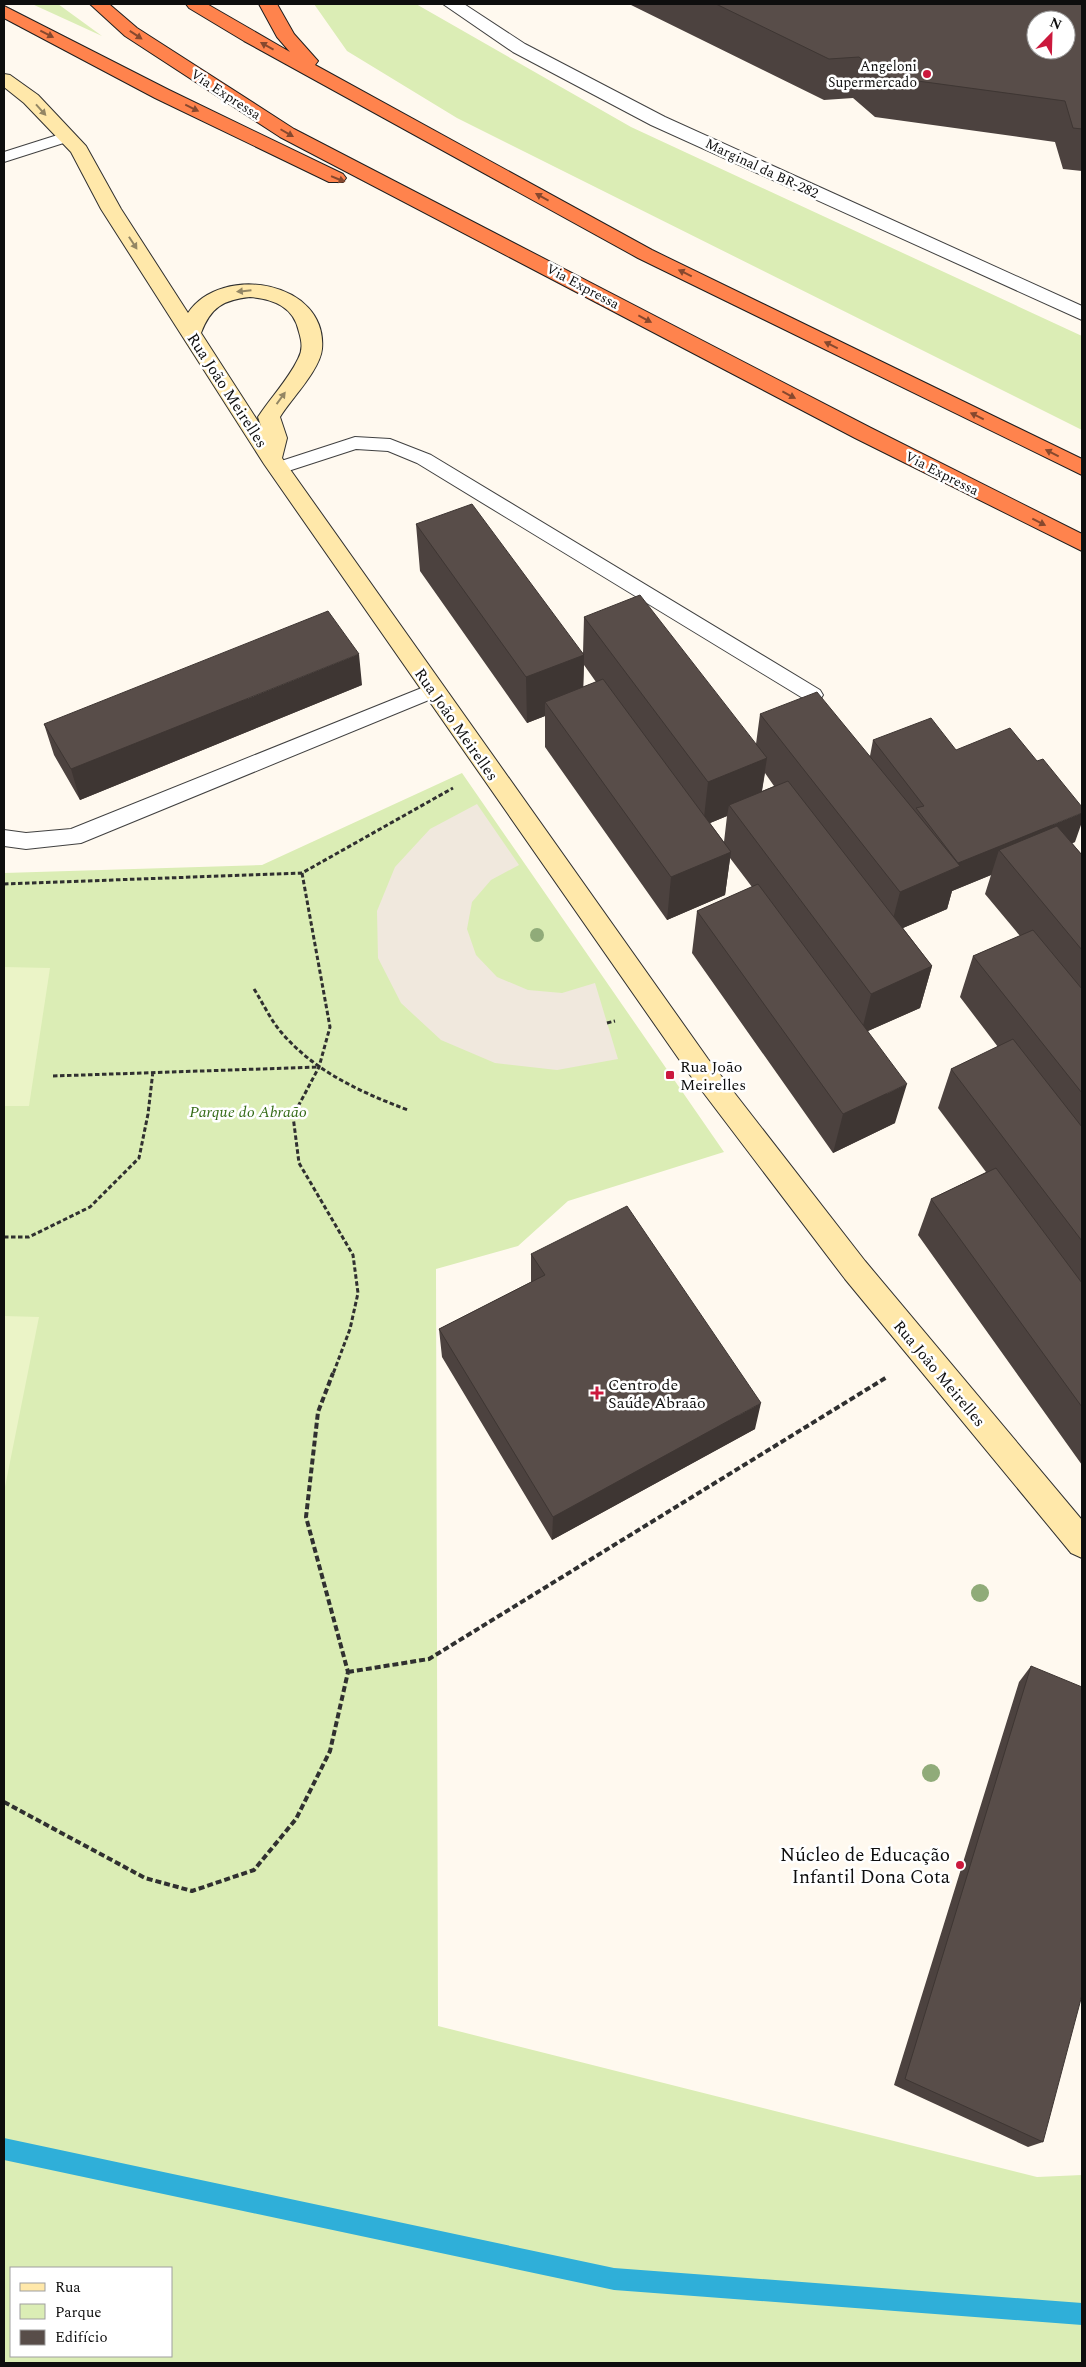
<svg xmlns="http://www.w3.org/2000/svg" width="1086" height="2367" font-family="Spectral,serif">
<rect width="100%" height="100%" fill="#fff9ef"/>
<path fill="#dbedb5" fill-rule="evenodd" d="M32,4H58L102,36Z
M314,4H416L631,127L1082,336V430L457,118L347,51Z
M462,773L724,1152L568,1201L518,1246L436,1269L438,2026L1037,2177L1082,2175V2363H4V873L262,865ZM11,2268H171V2356H11Z"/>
<path fill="#ebf4c7" d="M4,967L50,968L29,1106H4Z
M4,1316L39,1317L4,1492Z"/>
<path fill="#f0e8dd" d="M477,804L519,865L491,880L472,902L467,929L476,955L497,977L528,990L562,993L595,983L618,1059L557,1070L495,1063L441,1040L401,1003L378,958L377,911L395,867L430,829Z"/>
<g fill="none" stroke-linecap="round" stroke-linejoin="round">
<path fill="#2fafd9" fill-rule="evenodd" d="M4,2138L614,2268L1082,2303V2325L614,2290L4,2160Z"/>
<g stroke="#414141" stroke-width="2">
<path id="lane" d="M67,132L75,137L73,140L4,162V152Z
M355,437L390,439L431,455L820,690L823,695L820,700L813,702L806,700L417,463L388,451L356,449L279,474L272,472L270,468L272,464Z
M434,683L441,685L444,690L441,695L81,843L26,849L4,846V830L26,833L71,829Z"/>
</g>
<g stroke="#414141" stroke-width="2">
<path id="street" d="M443,4H464L525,44L665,117L1082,306V320L651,125L513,52Z"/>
</g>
<g stroke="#303030" stroke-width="2">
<path id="secondary" d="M4,74L10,75L38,95L86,146L121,209L188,313C221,263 328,281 322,349C320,370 291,399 280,417L287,438L282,458L708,1059L865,1261L1082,1520V1558L1071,1553L845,1279L690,1075L264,464L101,209L71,152L24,103L4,87ZM250,297C274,299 294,307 299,332C302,342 303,350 298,359C288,380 271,397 258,417L261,426L201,333C211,307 223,300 250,297Z"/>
</g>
<g stroke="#1f1f1f" stroke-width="2">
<path id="highway" d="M90,4H109L137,28L294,129L871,428L1082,534V551L855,438L280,137L125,36Z
M186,4H207L290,52L277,37L259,4H277L294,34L318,61L315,65L652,250L1082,459V475L638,258L244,41L189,8Z
M4,6L169,90L343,174L346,178L343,182H329L155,98L4,18Z"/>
</g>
<path stroke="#303030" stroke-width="3" stroke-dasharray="4.5 2.5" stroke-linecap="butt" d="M302,873L330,1027L319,1067L293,1116L299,1163L353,1255L358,1293L350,1329L333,1374
M4,884L302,873L453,788
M254,989C263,1003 270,1019 281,1032C314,1071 360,1092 408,1110
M607,1023L615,1021
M53,1076L319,1067
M4,1237H29L90,1207L139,1158L148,1114L153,1071"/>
<path stroke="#303030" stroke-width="4" stroke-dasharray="6 3" stroke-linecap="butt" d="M348,1672L429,1659L887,1377
M4,1802L145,1878L192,1891L254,1870L296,1819L330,1751L348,1672L306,1517L318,1412L333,1373"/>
<use href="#lane" fill="#fff" fill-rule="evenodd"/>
<use href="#street" fill="#fff" fill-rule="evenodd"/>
<use href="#secondary" fill="#ffe8aa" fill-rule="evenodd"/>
<use href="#highway" fill="#ff834d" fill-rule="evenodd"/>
</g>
<g fill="#90ab79">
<circle cx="537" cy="935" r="7"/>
<circle cx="980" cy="1593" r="9"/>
<circle cx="931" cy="1773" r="9"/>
</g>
<path fill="#4c423f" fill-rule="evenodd" d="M629,4H1082V171L1063,169L1055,142L875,117L853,98L824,100Z
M416,524L583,653L584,617L756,744L760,714L870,756L873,740L956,750L1075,842L1072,843L1082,855V1465L918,1235L931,1199L986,1172L938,1108L951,1069L998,1047L960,997L973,956L1020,936L985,894L991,875L952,891L947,909L903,928L932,966L920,1008L868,1031L895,1123L833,1153L692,953L697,911L752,887L730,858L725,895L667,920L545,747V716L527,723L420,571ZM584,665L596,682L583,687ZM765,773L774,786L762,791ZM727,816L724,842L710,823Z
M362,685L80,800L54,755L44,724Z
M531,1254L755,1429L552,1540L442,1357L439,1329L531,1282Z
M1031,1666L1043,2142L1028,2147L894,2085L1019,1682Z"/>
<path fill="#3e3633" d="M359,654L362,685L80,800L71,769Z
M584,655L583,701L545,702V716L527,723L526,677Z
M767,758L760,802L729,805L727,816L703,826L708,782Z
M1082,813V822L1075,842L1013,867L999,850L991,875L952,891L947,909L889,934L900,892L956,868L958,863Z
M731,852L725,895L667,920L671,877Z
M932,966L920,1008L861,1034L871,994Z
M907,1084L895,1123L833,1153L843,1114Z
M761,1403L755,1429L552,1540L553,1517Z"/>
<path fill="#584d49" stroke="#3e3633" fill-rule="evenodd" d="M716,4H1082V129L1073,128L1065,101L881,76L859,57L829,59ZM1036,20H1066V50H1036Z
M472,504L584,655L526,677L416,524Z
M640,595L767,758L708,782L584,617Z
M328,611L359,654L71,769L44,724Z
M603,679L731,852L671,877L545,702Z
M817,692L960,866L900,892L760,714Z
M931,718L956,750L1010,728L1037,761L1043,759L1082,807V813L958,863L916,808L924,806L873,740Z
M788,781L932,966L871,994L729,805Z
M1057,826L1082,855V950L999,850Z
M758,884L907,1084L843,1114L697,911Z
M1033,930L1082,989V1093L973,956Z
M1013,1039L1082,1127V1241L951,1069Z
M996,1168L1082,1283V1407L931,1199Z
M627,1206L761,1403L553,1517L439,1329L545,1275L531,1254Z
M1031,1666L1082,1687V1995L1043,2142L905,2079Z"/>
<defs><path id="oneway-solid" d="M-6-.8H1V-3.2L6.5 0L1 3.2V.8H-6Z" transform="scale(1.25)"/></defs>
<g fill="#86482e">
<use href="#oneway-solid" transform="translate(47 34) rotate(27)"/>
<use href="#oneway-solid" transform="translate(136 35) rotate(34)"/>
<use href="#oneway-solid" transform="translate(267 46) rotate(-151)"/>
<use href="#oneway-solid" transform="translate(192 108) rotate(26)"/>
<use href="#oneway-solid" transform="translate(287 133) rotate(30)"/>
<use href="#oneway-solid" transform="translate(338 179) rotate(22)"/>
<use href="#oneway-solid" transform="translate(542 197) rotate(-151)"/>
<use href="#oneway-solid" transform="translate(685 273) rotate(-154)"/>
<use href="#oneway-solid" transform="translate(645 319) rotate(28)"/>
<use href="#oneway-solid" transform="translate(831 345) rotate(-154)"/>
<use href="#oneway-solid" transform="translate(789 395) rotate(28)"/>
<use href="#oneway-solid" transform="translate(977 416) rotate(-154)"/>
<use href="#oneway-solid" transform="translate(1052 453) rotate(-153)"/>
<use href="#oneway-solid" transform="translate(1039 522) rotate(27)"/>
</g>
<g fill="#938664">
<use href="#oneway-solid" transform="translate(41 110) rotate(48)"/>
<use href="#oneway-solid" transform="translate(133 243) rotate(57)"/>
<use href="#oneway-solid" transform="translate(244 291) rotate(174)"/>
<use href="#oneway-solid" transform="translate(281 398) rotate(-54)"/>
</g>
<g fill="#cb193d" stroke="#fff" stroke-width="2">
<circle cx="927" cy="74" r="5"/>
<rect x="665" y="1070" width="10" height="10" rx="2.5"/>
<path d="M594.5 1385.5h5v5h5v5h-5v5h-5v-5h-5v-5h5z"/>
<circle cx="960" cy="1865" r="5"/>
</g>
<g text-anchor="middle" stroke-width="5" stroke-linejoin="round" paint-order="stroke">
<g font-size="14" fill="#0e0e0e" stroke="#fff" text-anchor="end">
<text x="917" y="71">Angeloni<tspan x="917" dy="16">Supermercado</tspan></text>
</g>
<g font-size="14" fill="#0e0e0e" stroke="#fff">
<text transform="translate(226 94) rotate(33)" y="5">Via Expressa</text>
<text transform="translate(762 168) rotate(25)" y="5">Marginal da BR-282</text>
<text transform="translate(583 286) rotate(28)" y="5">Via Expressa</text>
<text transform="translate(942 473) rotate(27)" y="5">Via Expressa</text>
</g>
<g font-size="16" fill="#0e0e0e" stroke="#fff">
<text transform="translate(228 390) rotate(57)" y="6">Rua João Meirelles</text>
<text transform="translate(457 724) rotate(55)" y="6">Rua João Meirelles</text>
<text transform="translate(940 1373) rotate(50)" y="6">Rua João Meirelles</text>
</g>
<g font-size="16" fill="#0e0e0e" stroke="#fff" text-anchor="start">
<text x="680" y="1072">Rua João<tspan x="680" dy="18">Meirelles</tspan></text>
<text x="608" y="1390">Centro de<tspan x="608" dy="18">Saúde Abraão</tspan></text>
</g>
<g font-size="16" font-style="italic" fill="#366c18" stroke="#fff">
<text x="248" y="1117">Parque do Abraão</text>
</g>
<g font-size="19" fill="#0e0e0e" stroke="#fff" text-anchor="end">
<text x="950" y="1861">Núcleo de Educação<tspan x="950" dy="22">Infantil Dona Cota</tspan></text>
</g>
</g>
<rect width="1086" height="2367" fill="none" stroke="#0e0e0e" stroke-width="10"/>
<rect x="10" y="2267" width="162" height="90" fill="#ffffff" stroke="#9f9f9f"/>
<rect x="20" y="2283" width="25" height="8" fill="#ffe8aa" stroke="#9f9f9f"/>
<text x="55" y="2292" font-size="15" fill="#0e0e0e">Rua</text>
<rect x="20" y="2304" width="25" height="15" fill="#dbedb5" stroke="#9f9f9f"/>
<text x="55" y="2317" font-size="15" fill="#0e0e0e">Parque</text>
<rect x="20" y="2330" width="25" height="15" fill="#584d49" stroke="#9f9f9f"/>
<text x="55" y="2342" font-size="15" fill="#0e0e0e">Edifício</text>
<g transform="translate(1051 35) rotate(23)"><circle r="24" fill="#ffffff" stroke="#9f9f9f"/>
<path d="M0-4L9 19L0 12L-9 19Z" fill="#cb193d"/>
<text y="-8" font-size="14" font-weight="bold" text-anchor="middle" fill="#0e0e0e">N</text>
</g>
</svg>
